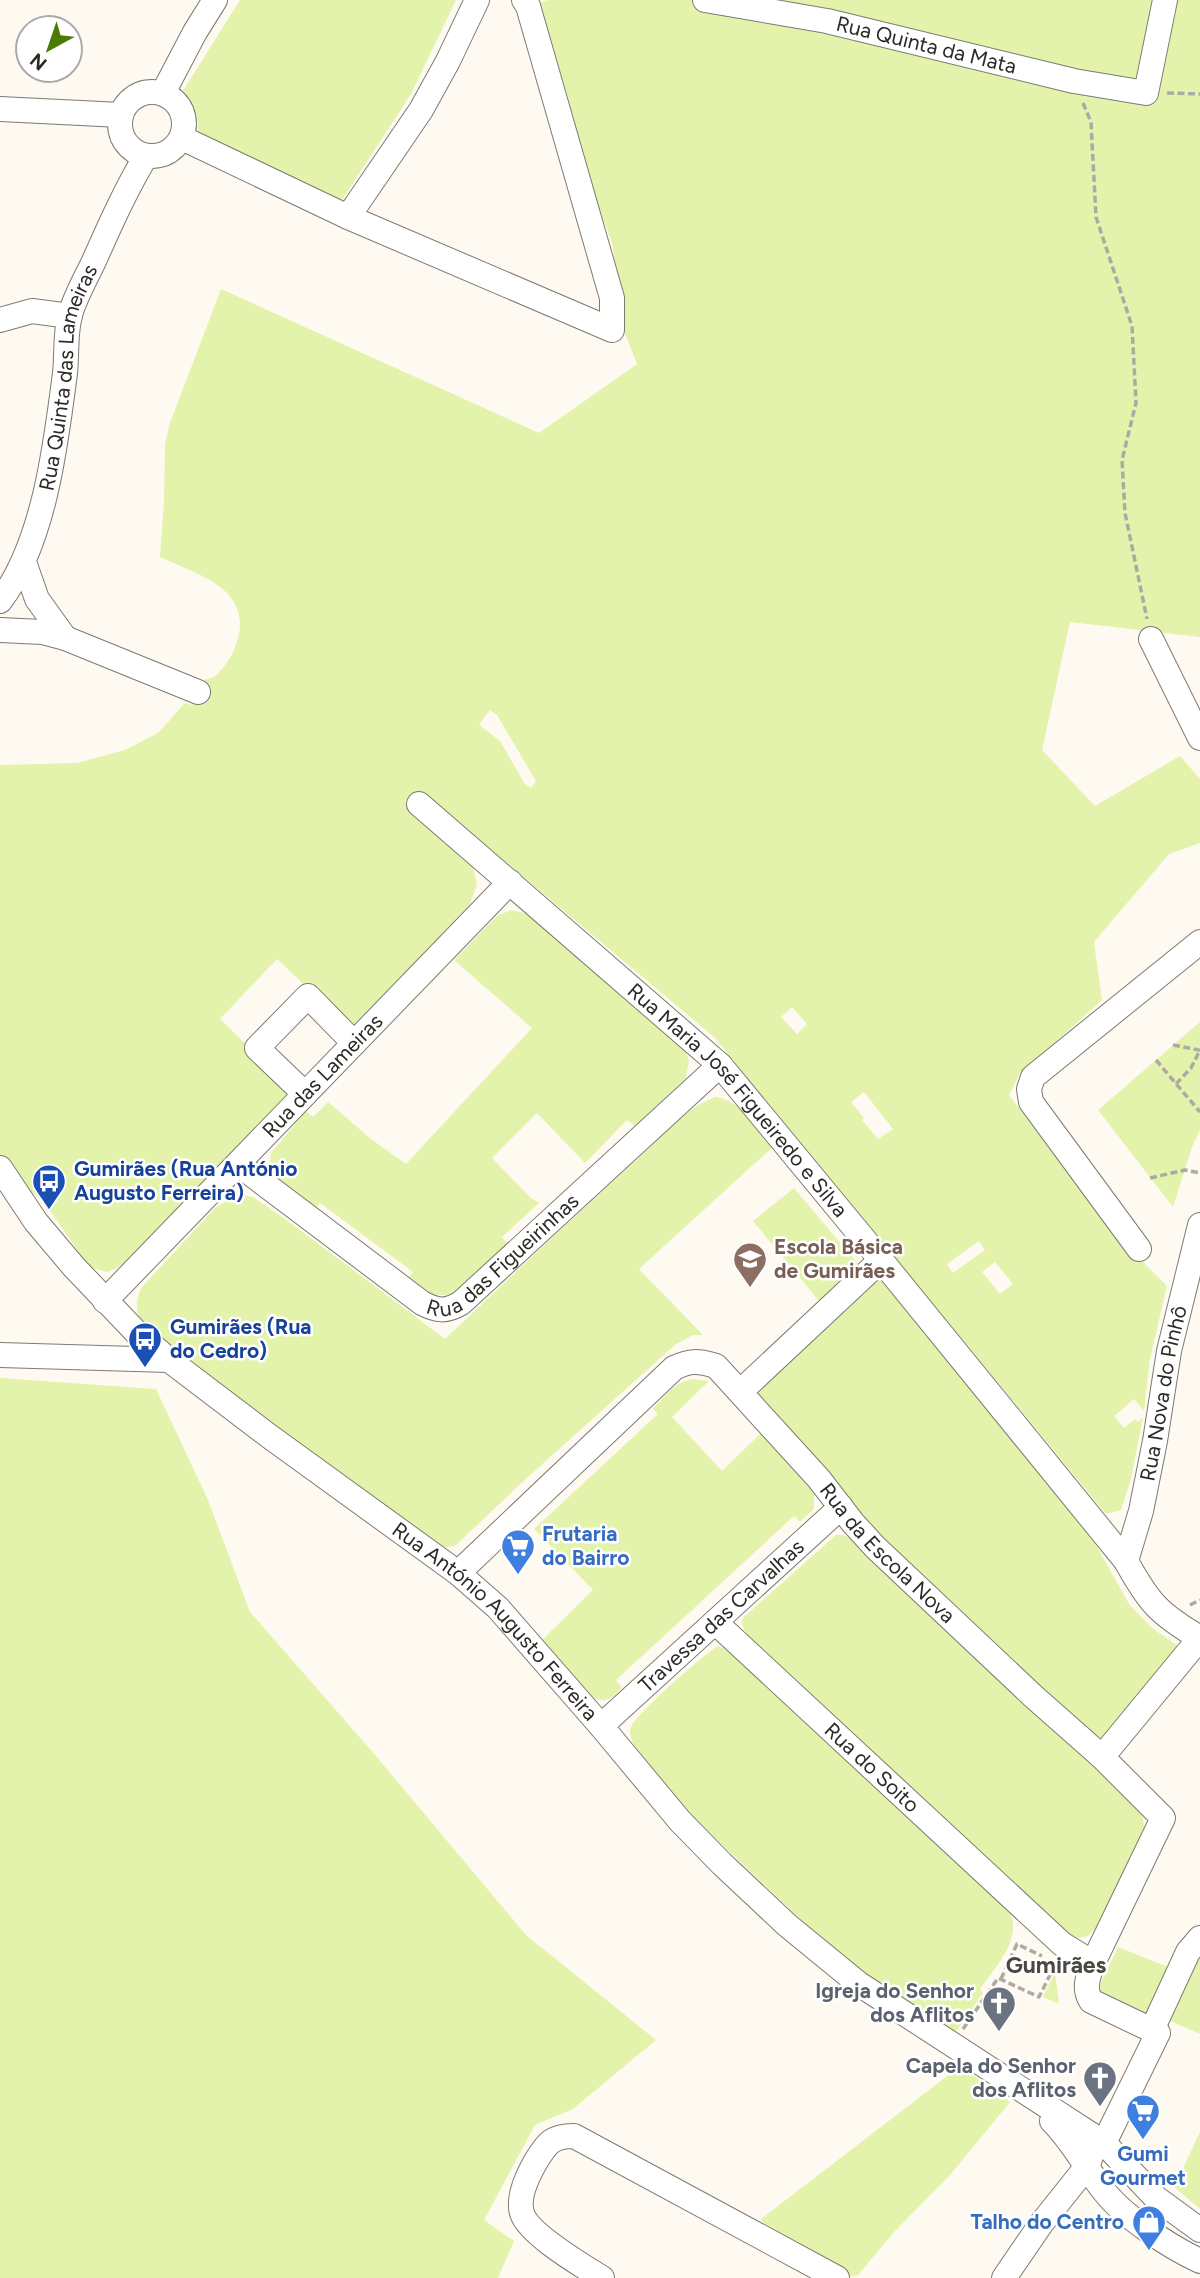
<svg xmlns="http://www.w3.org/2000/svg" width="1200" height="2278" font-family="Figtree,sans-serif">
<rect width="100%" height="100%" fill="#fefaf1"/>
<path fill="#e4f3ab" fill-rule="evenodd" d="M240,0H456L411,94L340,203L198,135C199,116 195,107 181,94Z
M548,0H1200V637L1070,622L1042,750L1095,806L1180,756L1200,779V843L1169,854L1094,942L1102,1000L1019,1075L1009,1095L1113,1232L1167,1286L1150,1359L1144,1411L1134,1399L1114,1416L1124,1428L1135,1419L1138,1422L1143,1417L1131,1479L1121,1510L1106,1514L714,1037L427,796L464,858L473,867L477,885L470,904L352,1030L277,959L220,1019L293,1090L131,1259L115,1269L107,1272L89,1267L45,1203L34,1194H27L0,1158V765L77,763L125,750L158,733L185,703L192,705L203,680C206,679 210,679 213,677C220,674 230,659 233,652C260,591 203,577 160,557L164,501L165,444L170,423L221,289L539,433L637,364L622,326L612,242L599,209L528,6ZM490,710L497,715L536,781L531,788L525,784L500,741L479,725ZM792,1007L807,1024L797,1034L781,1017ZM864,1092L893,1129L878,1139L862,1120L864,1118L851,1102ZM979,1241L985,1250L953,1273L947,1264ZM995,1262L1013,1284L1000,1294L982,1272Z
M511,910L528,914L685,1051L689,1060L686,1078L635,1126L627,1120L585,1163L537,1113L492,1158L530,1197L539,1203L502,1237L508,1245L454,1293C434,1299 423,1291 408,1279L413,1272L320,1203L314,1211L272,1177L269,1169L271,1153L306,1111L313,1117L328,1102L371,1139L406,1164L532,1028L454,960L497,916Z
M1200,1022V1130L1192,1147L1173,1207L1098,1110Z
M716,1097C742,1101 757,1128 774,1146L639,1269L703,1335H693L676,1344L529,1476L456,1545L441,1549L214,1381L139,1318C136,1307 136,1297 142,1287L216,1207L232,1198L243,1195L253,1197L284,1218L445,1339C510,1278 574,1216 641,1156C662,1137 689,1105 716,1097Z
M794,1188L863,1270L824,1307L753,1221Z
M875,1273L1095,1543L1129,1604L1152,1628L1181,1648L1101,1743L871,1530L752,1391Z
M0,1378L156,1389L208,1500L250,1612L376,1756L526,1935L656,2040L573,2109L535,2125L484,2220L514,2241L498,2278H0Z
M693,1379L709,1381L672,1417L722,1471L761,1433L814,1493V1509L800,1522L794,1516L616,1680L622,1687C614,1698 605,1704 592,1697L542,1640L593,1590L534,1529L658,1414L653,1409C665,1396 674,1382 693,1379Z
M836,1535H843L850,1538L1142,1813L1145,1831L1100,1924L1088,1936L1074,1939L787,1676L745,1632L741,1621L745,1616Z
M718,1646L727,1650L737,1659L1010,1913C1023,1939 994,1969 980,1989L983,1993L953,2036L845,1961L686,1811L634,1745C631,1738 628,1732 632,1725C638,1713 706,1652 718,1646Z
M1118,1947L1173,1969L1150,2020L1097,1991Z
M1200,1951V2034L1166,2019Z
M1055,1972L1059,2004L1043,1997Z
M959,2067L988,2085L1010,2102L951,2174L895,2231L858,2275L850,2277L841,2273L766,2229L761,2219Z
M1200,2132V2209L1174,2187Z"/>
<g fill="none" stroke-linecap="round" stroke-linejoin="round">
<g stroke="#7e7a72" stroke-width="26">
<g id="minor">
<path id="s1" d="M705,0L827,21L1074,81L1146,93L1165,0"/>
<circle cx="152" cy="124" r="32"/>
<path d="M163,93L195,32L215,0"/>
<path d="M0,109L121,115"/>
<path d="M182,138L348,217L612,330V298L528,6L524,0"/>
<path d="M348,217L421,110L448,61L477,0"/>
<path d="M0,320L32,311L70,316"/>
<path d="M24,562L37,599L65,638"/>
<path id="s2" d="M0,601C44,544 56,444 65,373C67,355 65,333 70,315C75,297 86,278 94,261C110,225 126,189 146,156"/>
<path d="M0,630L42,632L65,638L198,692"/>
<path d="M1151,639L1200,738"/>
<path id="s3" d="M419,804L720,1065L881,1260L1126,1561C1149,1603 1159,1614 1200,1638"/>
<path d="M305,1094L257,1048L308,996L354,1043"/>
<path id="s4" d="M238,1164L422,1303C437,1311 446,1312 461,1303L720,1065"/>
<path id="s5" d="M0,1168L36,1222L74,1267L136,1332L169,1360L269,1436L458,1573L498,1608L601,1726L680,1821L722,1864L787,1925L859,1984L1104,2143L1156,2198L1200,2230"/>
<path d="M1139,1249L1031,1102L1029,1089L1033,1077L1200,942"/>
<path id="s6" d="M105,1301L510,882"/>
<path d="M0,1355L169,1360"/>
<path d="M741,1391L881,1260"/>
<path id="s7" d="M1126,1561L1141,1511L1155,1441L1169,1351L1200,1225"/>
<path id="s8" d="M458,1573L674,1368C690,1360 699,1361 716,1366L819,1479L853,1523L875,1547L1033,1696L1102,1757L1163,1818L1093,1963C1088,1977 1083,1988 1091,2001L1158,2033L1104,2143"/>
<path id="s9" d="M715,1622L1062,1944L1093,1963"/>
<path id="s10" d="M601,1726L841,1507"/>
<path d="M1102,1757L1200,1638"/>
<path d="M1152,2030L1188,1952L1200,1938"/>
<path d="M1052,2121C1074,2143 1085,2167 1104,2191C1124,2217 1170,2247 1200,2261"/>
<path d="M602,2278C583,2266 528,2234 522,2213C517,2197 528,2175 536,2161C547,2143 552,2136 574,2136L837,2278"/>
<path d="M1004,2278L1041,2224L1088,2165L1092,2153"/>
</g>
</g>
<path stroke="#adaaa3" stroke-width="3.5" stroke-dasharray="7 3.5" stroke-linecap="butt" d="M1167,93L1200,94
M1083,103L1091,122L1096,217L1132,326L1136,403L1122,460L1125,513L1147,619
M1173,1045L1199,1050L1200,1047
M1156,1060L1200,1112
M1176,1084L1191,1068L1200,1050
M1150,1178L1185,1170L1200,1173
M1190,1605L1200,1600
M1001,1979L1017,1944L1042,1956
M963,2029L998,1978L1039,1997L1055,1965"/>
<use href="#minor" stroke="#fff" stroke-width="24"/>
</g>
<defs>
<g id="bus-pin" transform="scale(1.75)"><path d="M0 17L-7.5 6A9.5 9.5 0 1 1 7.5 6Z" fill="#1a4fb4" stroke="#fff"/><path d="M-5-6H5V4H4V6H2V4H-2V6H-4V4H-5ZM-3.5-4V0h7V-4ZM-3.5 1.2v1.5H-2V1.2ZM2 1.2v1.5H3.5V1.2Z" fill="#fff"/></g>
<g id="school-pin" transform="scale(1.75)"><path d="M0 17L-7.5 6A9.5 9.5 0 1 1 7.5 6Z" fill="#8d6e63" stroke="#fff"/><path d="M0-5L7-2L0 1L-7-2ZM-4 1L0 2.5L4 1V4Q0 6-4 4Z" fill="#fff"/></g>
<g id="supermarket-pin" transform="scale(1.75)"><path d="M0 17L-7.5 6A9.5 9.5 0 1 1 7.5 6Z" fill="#3f7fe0" stroke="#fff"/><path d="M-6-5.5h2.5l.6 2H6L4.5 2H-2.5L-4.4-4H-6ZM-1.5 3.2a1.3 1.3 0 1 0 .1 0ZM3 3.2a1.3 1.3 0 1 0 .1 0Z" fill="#fff"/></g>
<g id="church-pin" transform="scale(1.75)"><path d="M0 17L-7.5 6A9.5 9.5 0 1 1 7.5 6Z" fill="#6b7280" stroke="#fff"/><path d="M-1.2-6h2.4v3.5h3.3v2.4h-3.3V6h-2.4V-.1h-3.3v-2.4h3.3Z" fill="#fff"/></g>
<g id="shop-pin" transform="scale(1.75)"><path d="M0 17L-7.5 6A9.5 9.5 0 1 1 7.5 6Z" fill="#3f7fe0" stroke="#fff"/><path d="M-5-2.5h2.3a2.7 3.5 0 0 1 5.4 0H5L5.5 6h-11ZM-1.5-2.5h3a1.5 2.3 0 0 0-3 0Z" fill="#fff"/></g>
</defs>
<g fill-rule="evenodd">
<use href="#bus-pin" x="49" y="1181"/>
<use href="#school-pin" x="750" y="1259"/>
<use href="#bus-pin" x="145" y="1339"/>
<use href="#supermarket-pin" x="518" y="1546"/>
<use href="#church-pin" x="999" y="2003"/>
<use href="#church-pin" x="1100" y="2078"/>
<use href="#supermarket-pin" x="1143" y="2111"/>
<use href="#shop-pin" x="1149" y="2222"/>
</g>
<g text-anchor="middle" stroke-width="5" stroke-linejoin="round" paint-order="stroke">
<g font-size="21" fill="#2c2a27" stroke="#fff">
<text dy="7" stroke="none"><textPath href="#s1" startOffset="226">Rua Quinta da Mata</textPath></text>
<text dy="7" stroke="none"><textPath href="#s2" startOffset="236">Rua Quinta das Lameiras</textPath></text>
<text dy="7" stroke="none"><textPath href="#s6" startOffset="313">Rua das Lameiras</textPath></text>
<text dy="7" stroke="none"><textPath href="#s3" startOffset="436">Rua Maria José Figueiredo e Silva</textPath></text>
<text dy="7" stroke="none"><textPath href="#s4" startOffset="332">Rua das Figueirinhas</textPath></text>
<text dy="7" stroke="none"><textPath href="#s7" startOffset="172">Rua Nova do Pinhô</textPath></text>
<text dy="7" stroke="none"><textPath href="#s8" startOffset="595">Rua da Escola Nova</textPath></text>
<text dy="7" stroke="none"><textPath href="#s10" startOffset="163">Travessa das Carvalhas</textPath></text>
<text dy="7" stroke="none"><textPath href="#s5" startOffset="676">Rua António Augusto Ferreira</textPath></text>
<text dy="7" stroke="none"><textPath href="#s9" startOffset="214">Rua do Soito</textPath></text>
</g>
<g font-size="21" font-weight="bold" fill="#164399" stroke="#fff" text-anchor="start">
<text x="74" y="1176">Gumirães (Rua António<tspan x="74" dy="24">Augusto Ferreira)</tspan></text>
<text x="170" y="1334">Gumirães (Rua<tspan x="170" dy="24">do Cedro)</tspan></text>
</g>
<g font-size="21" font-weight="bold" fill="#785e54" stroke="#fff" text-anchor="start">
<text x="774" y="1254">Escola Básica<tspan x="774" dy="24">de Gumirães</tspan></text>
</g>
<g font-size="21" font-weight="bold" fill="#366cbe" stroke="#fff" text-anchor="start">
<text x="542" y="1541">Frutaria<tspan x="542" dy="24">do Bairro</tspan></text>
<text x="1143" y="2161" text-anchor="middle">Gumi<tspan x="1143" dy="24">Gourmet</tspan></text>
<text x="1124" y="2229" text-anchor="end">Talho do Centro</text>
</g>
<g font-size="21" font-weight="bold" fill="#5b616d" stroke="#fff" text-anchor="end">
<text x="974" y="1998">Igreja do Senhor<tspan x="974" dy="24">dos Aflitos</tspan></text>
<text x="1076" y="2073">Capela do Senhor<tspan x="1076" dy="24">dos Aflitos</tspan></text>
</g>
<g font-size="23" font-weight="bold" fill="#4b4841" stroke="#fff">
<text x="1056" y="1973">Gumirães</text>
</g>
</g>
<g transform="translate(49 49) rotate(220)"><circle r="33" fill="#ffffff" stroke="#abaaa9" stroke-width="2"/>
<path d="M0-5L12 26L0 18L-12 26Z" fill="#4b7b05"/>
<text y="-10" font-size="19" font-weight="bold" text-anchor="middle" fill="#2c2a27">N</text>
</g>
</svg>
